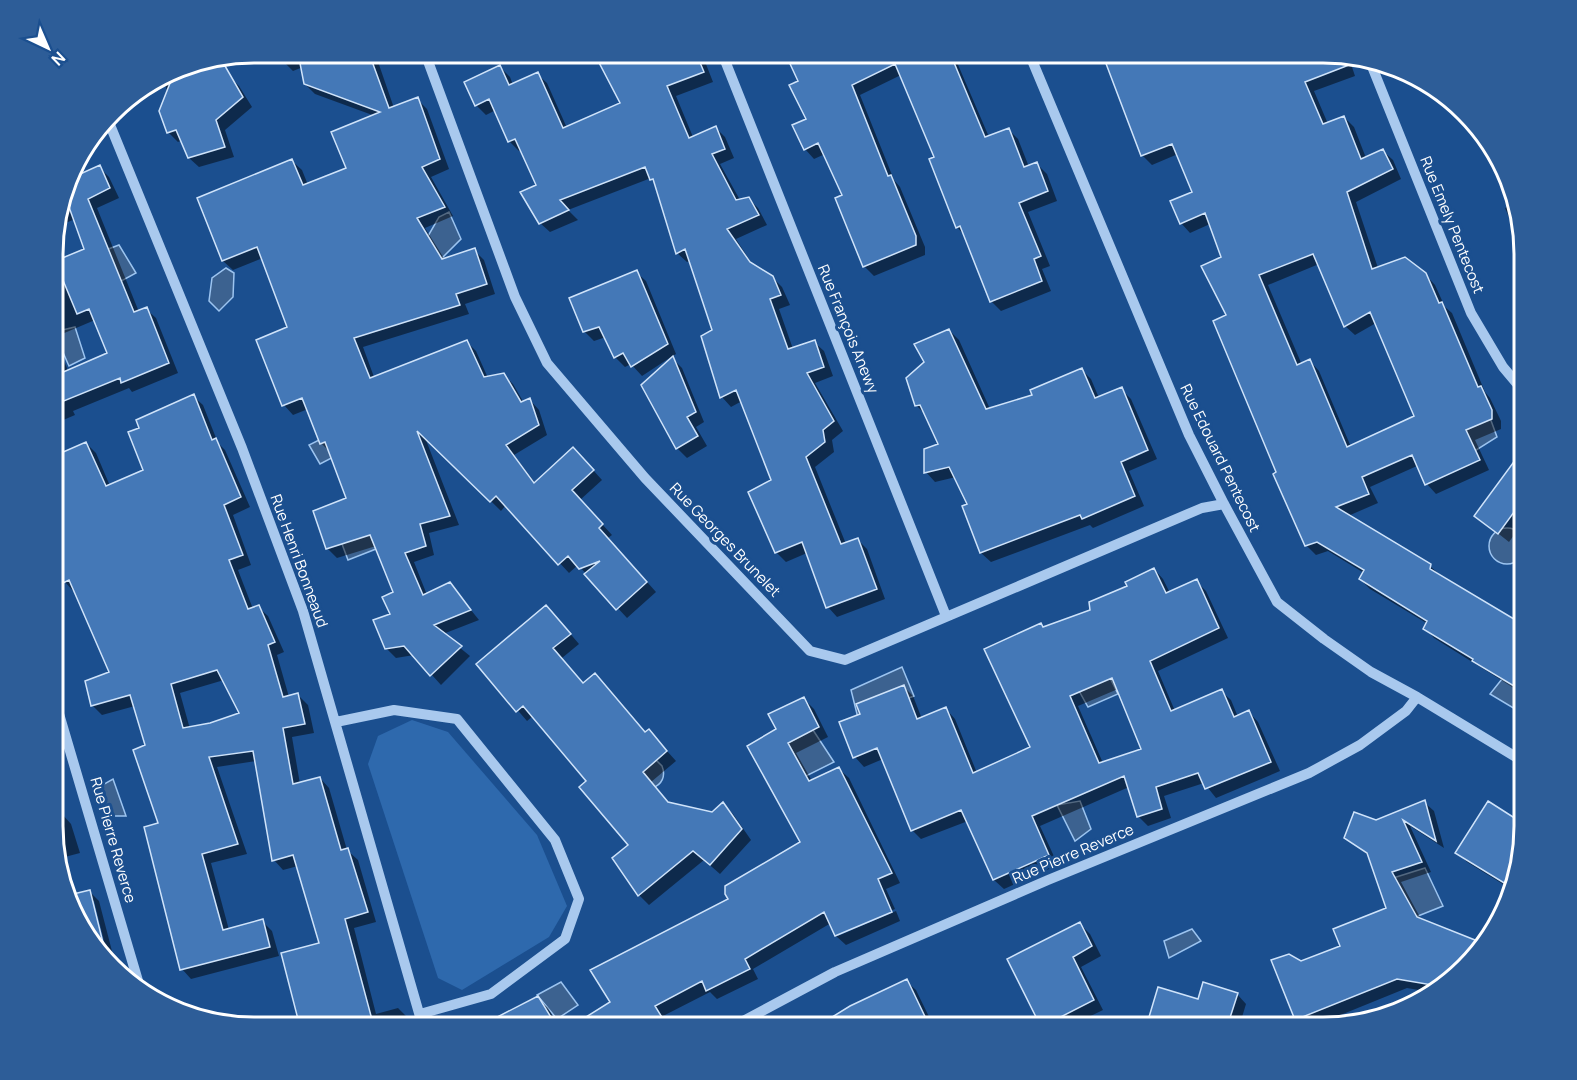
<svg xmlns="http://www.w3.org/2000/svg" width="1577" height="1080" font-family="Manrope,sans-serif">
<rect width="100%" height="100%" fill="#1b4f8f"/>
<path fill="#2e69ad" d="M412,720L448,732L537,835L567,906L549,937L462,990L438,978L368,764L378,736Z"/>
<path fill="#3c6290" stroke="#9cc4f0" stroke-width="1.5" d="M449,212L461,239L441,259L428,236L439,217Z
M119,245L136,273L114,285L103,251Z
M226,268L234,273L233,297L219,311L209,301L212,278Z
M75,327L85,358L69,366L54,332Z
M1489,415L1497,437L1470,454L1457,430Z
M339,430L347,450L320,464L309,445Z
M1489 546a18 18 0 1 1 36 0a18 18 0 1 1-36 0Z
M368,530L376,549L348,560L342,544Z
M902,667L914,696L858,718L851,690Z
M1108,674L1118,694L1088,707L1078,689Z
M1502,679L1524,692V705L1520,712L1490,694Z
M813,730L834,762L806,776L788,743Z
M656,760L662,766C666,776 662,785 652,788L636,769Z
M113,779L126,816H104L97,788Z
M1080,801L1091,829L1075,841L1057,805Z
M1425,868L1443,906L1408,920L1390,879Z
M1192,929L1201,941L1169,958L1164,941Z
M561,982L578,1005L557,1019L537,995Z"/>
<path fill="#0007" fill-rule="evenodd" d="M280,53H372L376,56L394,108L417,99L427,109L449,169L431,177L453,216L425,228L445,260L474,250L484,260L495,294L465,304L469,314L363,347L374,377L467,342L476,351L488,378L503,374L513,384L524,403L530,400L539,410L547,435L514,455L536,484L583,459L602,480L580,500L612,535L608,538L656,592L627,618L578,565L569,573L506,505L501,511L424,435L459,525L429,533L434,555L414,562L427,595L450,584L479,620L443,634L470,656L441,685L414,655L396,658L386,648L395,593L376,546L337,558L327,548L348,499L331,453L321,443L308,409L293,415L284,405L289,328L263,258L233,270L223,261L199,199L292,161L302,170L308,185L348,169L375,116L315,94L305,84L303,67L293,71L283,61Z
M596,53L702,54L713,82L676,96L693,137L716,128L725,137L734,158L720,164L740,200L748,198L758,208L767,225L736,239L754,267L772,277L782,287L790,305L779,309L793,349L814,342L824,351L833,376L815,383L843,431L832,440L834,452L815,467L846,544L857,539L867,549L885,599L837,617L828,607L807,553L786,562L776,552L773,481L742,401L731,407L722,397L703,337L714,331L690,261L687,262L677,253L655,183L651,178L568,210L578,220L550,232L540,223L538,185L522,150L519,151L510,142L496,110L486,115L476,105L500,67L510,77L513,85L537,74L547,83L567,128L622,104Z
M786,53H832L833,55L837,53H953L989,137L1009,130L1018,139L1029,167L1037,164L1047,174L1057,201L1028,212L1050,266L1042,269L1051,291L1001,311L991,301L964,235L957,227L936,158L901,75L860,95L894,180L900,187L925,247V255L874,276L864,266L844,196L825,154L814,159L805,149L808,120L800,81Z
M1103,53H1336L1348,55L1355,76L1314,91L1328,124L1344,117L1354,127L1366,158L1383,151L1393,160L1401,179L1356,202L1378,268L1425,274L1435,285L1445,307L1452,313L1485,392L1490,398L1501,421V429L1475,440L1489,470L1436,494L1427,484L1417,466L1370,487L1378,503L1348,516L1430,566L1440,575L1516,622L1517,619L1524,623V679L1517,690L1434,638L1425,628L1428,624L1370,589L1360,579L1364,573L1328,551L1316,555L1306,545L1278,473L1228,316L1222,258L1210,224L1190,233L1181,223L1194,193L1178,154L1152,165L1142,155ZM1319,264L1345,326L1355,335L1376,323L1416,417L1351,447L1319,371L1310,361L1302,365L1268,285Z
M217,60L224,78L229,76L239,86L252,107L225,130L234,157L199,167L189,158L182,140L178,142L168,132V93L162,77L177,68Z
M1444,93L1445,94L1470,122L1466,125L1457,115Z
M1487,142L1498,153L1501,164L1492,155Z
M99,167L109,177L119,198L97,208L139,312L146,309L156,318L178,373L132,392L129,388L73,411L75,415L54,424V262L86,249L75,219L54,228L71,173L74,179ZM95,320L109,354L68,371L55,337Z
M1513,204L1524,241V252L1505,208Z
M636,272L646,281L676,354L671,357L682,368L704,422L696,427L707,446L687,458L677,448L671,357L642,376L631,364L625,367L615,357L606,337L594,341L584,331Z
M1524,283V307L1516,286Z
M949,330L959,340L990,409L1034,396L1081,369L1091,379L1099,398L1121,389L1131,399L1157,459L1129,471L1144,506L1093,528L1090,525L991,562L981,553L964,507L970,505L956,477L935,482L926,472L940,444L926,415L917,406L926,363Z
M193,396L203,405L218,443L225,450L250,507L233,515L251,565L238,570L253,609L258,607L268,616L284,652L277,655L289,697L298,695L308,705L314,733L292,737L300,784L320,778L329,788L347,850L358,860L376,922L354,928L376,1014L398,1008L408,1018L411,1027H301L283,954L321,944L298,866L283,870L274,860L256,761L217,767L247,854L211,863L229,930L262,921L272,931L279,956L191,979L182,969L147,746L135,706L102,715L92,705L111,673L74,592L65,582L86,443L96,453L110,486L145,471L141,428ZM224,680L241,714L210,724L190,729L180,693Z
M1519,458L1524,462V521L1509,542L1476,516Z
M1154,569L1163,579L1170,593L1196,581L1206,591L1228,638L1158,671L1175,711L1221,691L1231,700L1238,717L1249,712L1258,722L1280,771L1216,798L1204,783L1164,796L1171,818L1148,826L1138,816L1129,787L1040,826L1058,865L1004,889L994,880L968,821L921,839L912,830L883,759L864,767L855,757L862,714L903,686L913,696L922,719L946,709L955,719L977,773L1032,748L1040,624L1044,628L1092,611ZM1118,689L1143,749L1103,763L1078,706Z
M556,617L579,644L562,658L583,684L646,733L649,731L676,761L651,782L669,804L712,814L723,804L733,814L751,840L720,874L704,860L649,905L639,895L630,845L588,781L533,716L527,721L478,664Z
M804,699L814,709L828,737L796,753L812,781L839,769L849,778L900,883L886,889L895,909L838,933V936L896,911L900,921L846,945L836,936L831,923L753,969L758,979L717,999L710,992L663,1016L670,1027H573L612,1003L730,900L802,843L778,730Z
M1424,802L1434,811L1444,848L1410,826L1431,872L1401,882L1422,921L1485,946L1430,992L1407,988L1311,1027H1304L1297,1020L1273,961L1301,963L1342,946L1388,909L1369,856L1346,837L1376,822Z
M1488,803L1524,826V839L1514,891L1467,862L1457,852Z
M62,814L71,824L80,853L61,858L72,896L89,891L99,901L113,955L109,956L112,964L80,927L54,852V816ZM91,901H94L107,953H104Z
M1080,924L1090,934L1101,956L1081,967L1103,1010L1068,1027H1044L1042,1026Z
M906,981L916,990L934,1027H819L850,1007Z
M1159,989L1199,1001L1237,994L1246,1004L1239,1027H1148Z
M538,998L548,1008L559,1027H502L498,1020Z"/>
<path fill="#4478b7" stroke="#cfe3fa" stroke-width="1.5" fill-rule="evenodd" d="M298,53H369L389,108L418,97L440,159L422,167L445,207L417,218L442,259L475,248L487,284L456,294L460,305L354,338L370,378L467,340L484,377L504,373L521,402L530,398L539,425L506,445L534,483L573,447L594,470L572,490L603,524L599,528L647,582L616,610L584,574L600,561L579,569L568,556L558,565L496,496L490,502L417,431L450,516L420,524L426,546L405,553L423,595L450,582L471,610L434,625L462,646L430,676L404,646L385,649L373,620L390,614L382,597L393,592L370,535L326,549L313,511L346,498L325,442L320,444L302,398L282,406L256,340L287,327L257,247L222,261L197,198L292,159L303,185L346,168L331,132L380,112L304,84Z
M594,53H696L704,72L667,86L689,138L716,126L725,149L712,154L736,200L749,197L759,215L727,229L750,262L773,276L781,295L770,299L788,349L815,340L824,367L807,373L834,421L823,430L825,442L806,457L841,544L858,538L877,589L826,608L802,542L775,553L748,492L771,480L736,390L720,398L701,336L712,330L685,249L676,254L653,179L650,180L645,167L560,200L569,210L539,224L520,192L536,185L515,139L508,142L489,99L475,106L464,82L500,65L509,85L538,72L563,128L620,103Z
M785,53H950L985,137L1009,128L1024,167L1037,162L1048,191L1019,203L1041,256L1034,259L1042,281L990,302L960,226L956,228L929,159L934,157L895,64L852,85L888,176L891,175L916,236V245L863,267L835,198L842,195L818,143L804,150L792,125L806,119L789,85L798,81Z
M1102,53H1336L1362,58V60L1305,82L1323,124L1344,116L1361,159L1383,149L1393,169L1347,192L1372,269L1405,257L1426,273L1439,303L1442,302L1478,387L1481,386L1492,410V419L1466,430L1480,460L1425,485L1412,455L1362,477L1369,494L1336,507L1431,564L1430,569L1524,625V692L1472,661L1473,659L1423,629L1427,621L1359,579L1364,570L1317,542L1305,546L1273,474L1276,472L1213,321L1226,315L1201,266L1221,257L1205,213L1180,224L1170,201L1192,192L1172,144L1141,156ZM1313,254L1344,327L1370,312L1414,416L1347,447L1310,359L1297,365L1259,275Z
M221,59L243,97L216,120L225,147L188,158L176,130L167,133L159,111L176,68Z
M74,164L78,175L100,165L110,188L88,199L134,312L147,307L169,363L121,383L120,378L54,405V376L107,353L89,309L77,314L55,261L84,249L69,207L59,212Z
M637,270L668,344L631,367L623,353L614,358L599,327L583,332L569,298Z
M949,329L986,409L1032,395L1030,390L1082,368L1095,398L1122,387L1148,450L1121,462L1135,496L1082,519L1080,515L980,553L962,506L967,504L949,467L924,473V449L938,444L920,405L915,406L906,378L924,362L914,344Z
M673,356L696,412L687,417L698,436L676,449L641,385Z
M194,394L212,440L216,438L241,497L224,505L243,555L229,560L248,609L259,605L275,642L268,645L283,697L298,693L305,724L283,728L293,784L320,777L341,850L348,848L368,912L345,919L374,1027H300L281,953L319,943L293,855L272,861L253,751L209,757L238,844L202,854L223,930L263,919L270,947L180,970L144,827L158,823L133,750L145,745L130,695L91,706L85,681L109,672L69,580L63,583L54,563V456L86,442L106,486L143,470L128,432L139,428L136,420ZM217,670L239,713L210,723L183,728L171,684Z
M1524,448V520L1514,512L1498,534L1474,516Z
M1154,568L1166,593L1197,579L1219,628L1150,661L1171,711L1222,689L1234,717L1249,710L1271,762L1205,789L1198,773L1156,787L1162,809L1137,817L1124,776L1032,816L1049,855L993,880L961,810L911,831L877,748L853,758L839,722L860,714L856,704L904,685L917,719L946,707L973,773L1030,747L984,649L1041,623L1043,627L1090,610L1089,602L1127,586L1125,582ZM1112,678L1141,749L1099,763L1070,696Z
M546,605L571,634L553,648L583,683L595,673L645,732L649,729L667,751L643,772L668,802L712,812L723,802L742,829L710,865L693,851L638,896L612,858L628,845L579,787L586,781L523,706L516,712L476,664Z
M804,697L819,727L788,743L809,781L839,767L892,873L878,879L892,912L835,936L824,912L745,959L750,969L706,991L702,981L655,1006L668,1027H570L610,1002L590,970L728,899L725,894V886L800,842L747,746L776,729L768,714Z
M1425,800L1436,841L1403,820L1422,862L1392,872L1417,917L1485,944L1483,948L1438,986L1397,979L1295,1020L1271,960L1289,954L1301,961L1340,946L1333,929L1386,908L1367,853L1344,838L1354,812L1376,820Z
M1488,801L1524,824V839L1514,889L1455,853Z
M90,890L106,955L105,956L80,927L69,895Z
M1080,922L1092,946L1073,957L1094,1000L1041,1027L1007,959Z
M907,979L930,1027H816L850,1006Z
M1203,982L1238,993L1227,1027H1146L1158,987L1198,999Z
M538,996L557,1027H478Z"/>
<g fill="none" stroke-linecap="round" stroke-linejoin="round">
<path stroke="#a9c9ee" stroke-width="10" d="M425,53L515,297L547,363L645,478L810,651L845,660L1202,508L1224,504
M722,53L946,616
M1029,53L1189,435L1224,504L1277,602L1324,639L1371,672L1417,697L1524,762
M1369,59L1471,313L1503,367L1524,392
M108,120L242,448L303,611L423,1027
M54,697L141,991
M336,722L394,710L457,719L555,840L579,899L565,939L491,994L420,1014
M732,1027L835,972L1048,880L1309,773L1360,745L1406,711L1417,697"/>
</g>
<g text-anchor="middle" stroke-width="6" stroke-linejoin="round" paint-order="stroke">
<g font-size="15" fill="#fff" stroke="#1b4f8f">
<text transform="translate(1452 225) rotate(68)" y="5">Rue Emely Pentecost</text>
<text transform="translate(848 329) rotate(68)" y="5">Rue François Anewy</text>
<text transform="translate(1220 458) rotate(64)" y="5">Rue Edouard Pentecost</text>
<text transform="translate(725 540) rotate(46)" y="5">Rue Georges Brunelet</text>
<text transform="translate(299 561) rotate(70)" y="5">Rue Henri Bonneaud</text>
<text transform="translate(113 840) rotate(74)" y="5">Rue Pierre Reverce</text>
<text transform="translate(1073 854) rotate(-23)" y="5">Rue Pierre Reverce</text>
</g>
</g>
<path d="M0 0H1577V1080H0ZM254 63H1323A191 191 0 0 1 1514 254V826A191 191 0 0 1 1323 1017H254A191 191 0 0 1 63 826V254A191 191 0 0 1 254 63Z" fill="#2d5d98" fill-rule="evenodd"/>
<path fill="none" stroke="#fff" stroke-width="3" d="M254 63H1323A191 191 0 0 1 1514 254V826A191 191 0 0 1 1323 1017H254A191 191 0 0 1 63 826V254A191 191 0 0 1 254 63Z"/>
<g transform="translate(48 48) rotate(136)" stroke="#1b4f8f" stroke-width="4.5" paint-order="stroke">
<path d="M0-4.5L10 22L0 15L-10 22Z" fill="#ffffff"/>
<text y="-9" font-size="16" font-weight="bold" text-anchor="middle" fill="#ffffff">N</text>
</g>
</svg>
